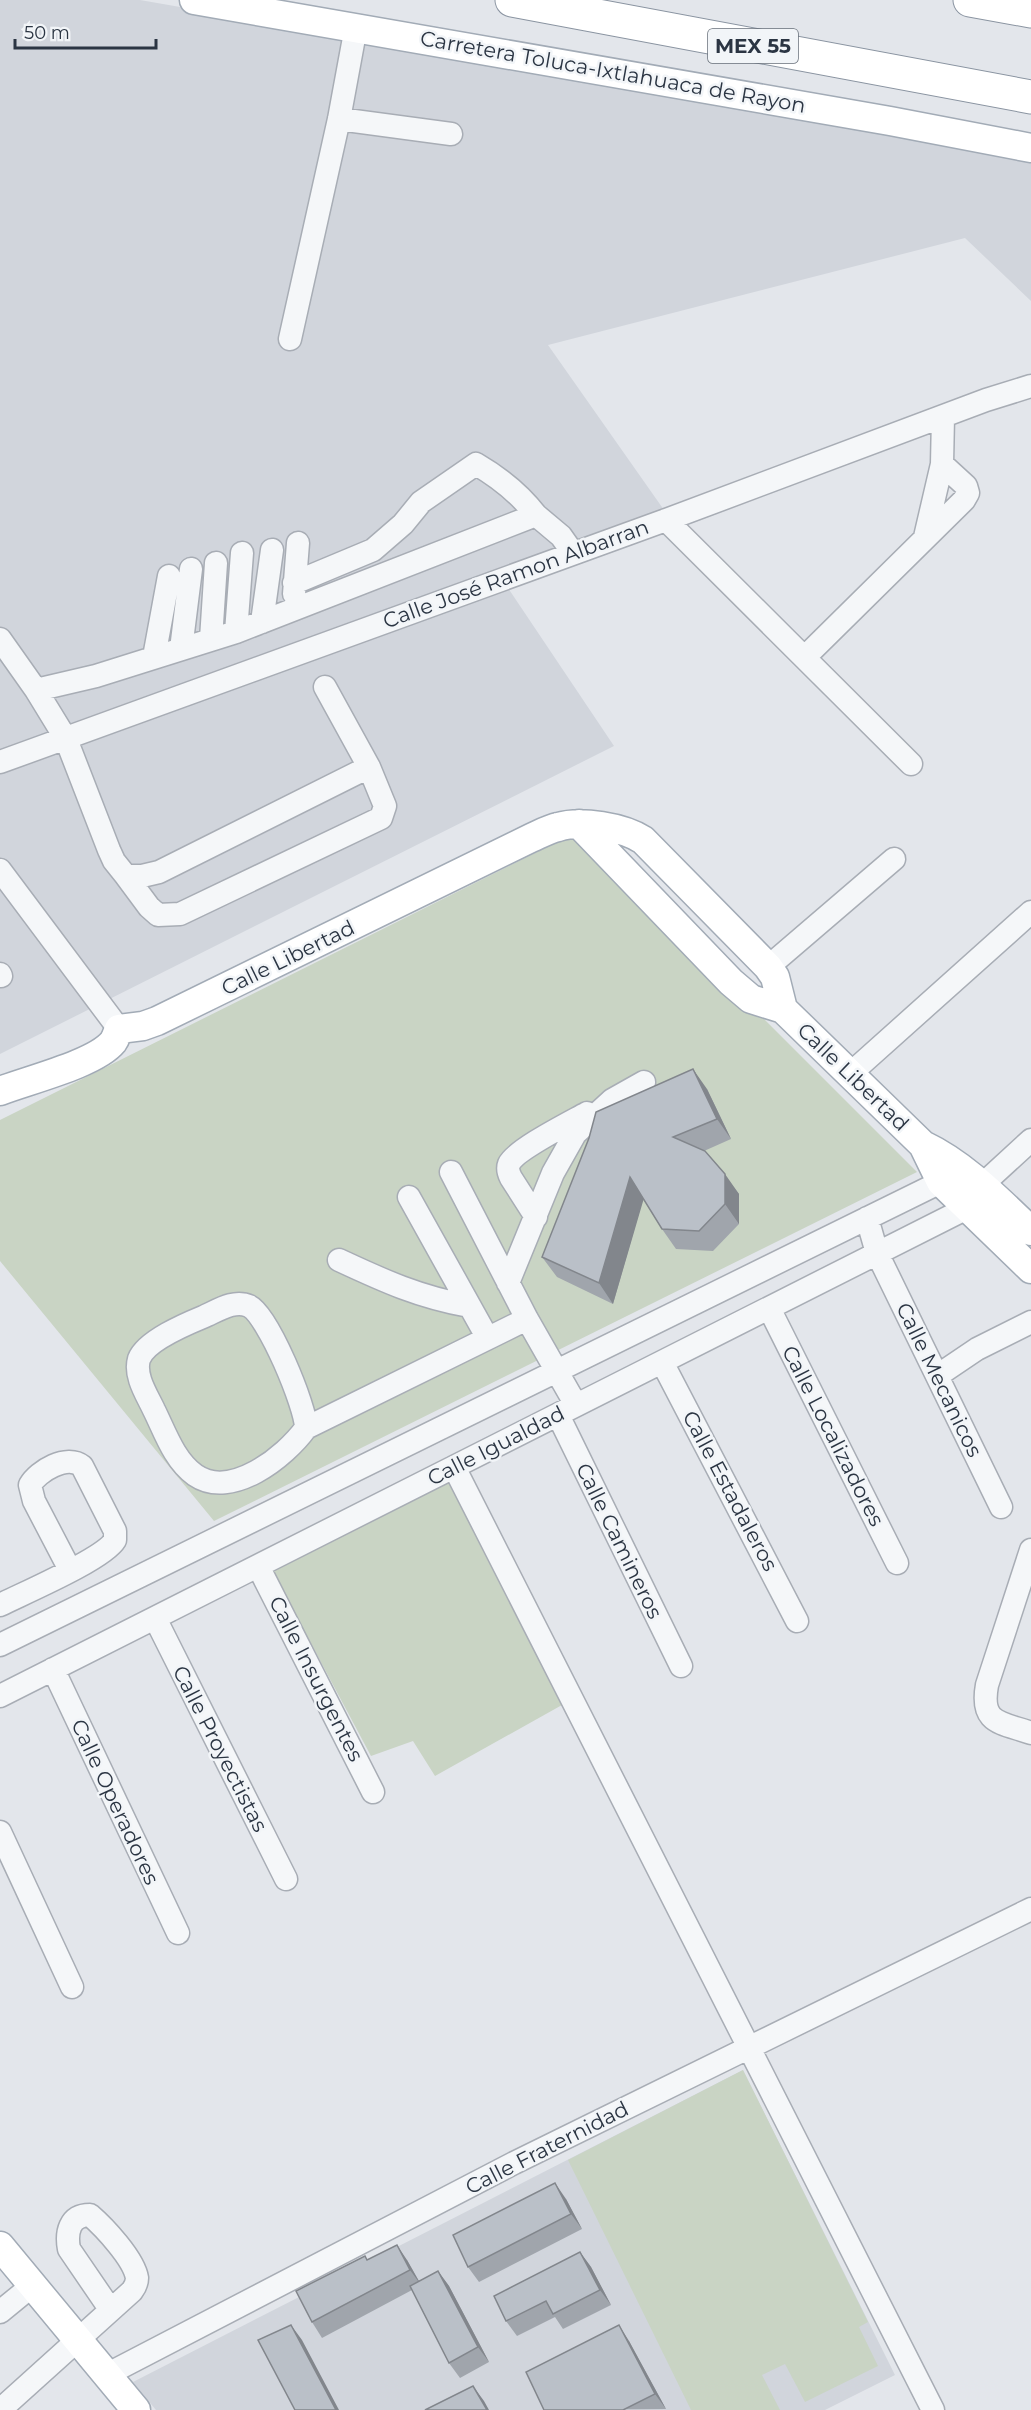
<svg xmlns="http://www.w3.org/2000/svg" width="1031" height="2410" font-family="Montserrat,sans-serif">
<rect width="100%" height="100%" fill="#e3e6eb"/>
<path fill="#d1d5dc" d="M0,0H140L1031,155V301L965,238L548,345L664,510L498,573L614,746L0,1054Z
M743,2070L895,2375L825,2410H156L133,2382Z"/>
<path fill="#c9d4c4" d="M573,834L741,996L917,1172L214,1521L0,1261V1120Z
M451,1469L562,1705L435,1776L413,1741L371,1756L267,1561Z
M743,2070L868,2322L859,2327L878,2366L805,2402L785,2364L762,2375L780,2410H691L568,2160Z"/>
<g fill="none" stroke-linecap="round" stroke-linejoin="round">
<g stroke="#a8adb5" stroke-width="25">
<path id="minor" d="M339,119L451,134
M290,339L339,119L356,27
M536,515L561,536L573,553
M666,520L911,764
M925,537L942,464L943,417
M294,594L298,543
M262,622L272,550
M236,632L242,553
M0,639L36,690L96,676L236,632L536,515C519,493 500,478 476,464L421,502L403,524L373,550L294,583
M211,639L216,563
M181,649L191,569
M154,657L169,576
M805,657L964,500L968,493L966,486L942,464
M36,690L66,739L109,850L114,861L126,876H142L159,872L369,767
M0,762L666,520L986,400L1031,386
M0,870L119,1029
M126,876L149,907L158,915L180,914L381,818L385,806L369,767L325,687
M768,967L894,859
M0,974L1,976
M850,1074L1031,912
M451,1172L527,1319L576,1405
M409,1197L487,1337
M536,1217L511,1178C509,1174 507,1169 509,1164C515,1150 571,1122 587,1113
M867,1218L877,1253L1001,1507
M339,1260C384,1281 419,1297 469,1306
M508,1283L553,1173L575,1134L612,1100L644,1082
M769,1308L897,1563
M662,1362L797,1621
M937,1376L977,1349L1031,1322
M558,1415L681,1666
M306,1428C306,1407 268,1315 249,1306C234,1299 217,1311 203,1317C186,1324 146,1341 139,1359C134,1376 147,1395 154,1410C165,1432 174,1460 195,1475C231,1500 285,1457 306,1428L527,1319
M454,1467L933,2410
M1031,1550L987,1685C980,1724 1000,1722 1031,1733
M258,1566L373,1792
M0,1605C24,1593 104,1559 115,1540V1531L82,1466C67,1454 38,1471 30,1485L34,1501L70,1570
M155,1618L286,1879
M0,1645L955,1175
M53,1669L178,1933
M0,1696L967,1208L982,1185L1031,1140
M0,1832L72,1987
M0,2312L33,2285
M108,2374L514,2163L1031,1909
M0,2410L132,2291C135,2287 137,2283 137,2278C134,2259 104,2227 90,2215C69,2215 66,2233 69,2249L110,2309"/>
</g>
<g stroke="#a2abb6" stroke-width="31">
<path id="major" d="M194,0L890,121L1031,148
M579,824L731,982L751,999L783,1009L923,1145C965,1165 997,1199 1031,1231
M0,1091C28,1080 95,1064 113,1042C116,1038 117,1033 119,1029L143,1026L157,1021L531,838C540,834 549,829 558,827C581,820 623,827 643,840L768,967L775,977L783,1009
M923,1145L941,1182L1031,1269
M0,2246L136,2410"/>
</g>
<g stroke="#8a94a1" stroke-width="35">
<path id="highway" d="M512,0L1031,97
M970,0L1031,11"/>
</g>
<use href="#minor" stroke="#f5f7f9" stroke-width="22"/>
<use href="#major" stroke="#fff" stroke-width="28"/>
<use href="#highway" stroke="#fff" stroke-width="33"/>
</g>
<path fill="#a0a5ac" d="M707,1089L731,1139L704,1151L739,1194V1224L713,1251L676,1249L662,1229L643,1199L613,1304L557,1277L542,1257Z
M566,2199L582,2229L479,2282L468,2267Z
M580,2252L591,2267L611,2305L563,2329L555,2317L517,2336L506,2321Z
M368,2260H407L419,2281L438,2271L449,2286L489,2362L460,2378L449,2363L412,2290L322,2338L312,2322Z
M629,2341L666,2409L544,2410Z"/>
<path fill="#82868c" d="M693,1069L707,1089L731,1139L717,1119Z
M725,1174L739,1194V1224L725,1204Z
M630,1177L644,1198L613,1304L599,1283Z
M555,2183L566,2199L582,2229L571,2214Z
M397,2245L407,2260L421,2285L410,2270Z
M580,2252L591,2267L611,2305L600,2290Z
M438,2271L449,2286L489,2362L478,2347Z
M291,2325L302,2340L339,2410H336Z
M619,2325L629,2341L666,2409L655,2394Z
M473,2386L484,2401L489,2410H487Z"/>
<path fill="#bac0c8" stroke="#82868c" stroke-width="1.5" d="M693,1069L717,1119L673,1137L705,1151L725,1174V1204L699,1231L662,1229L630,1177L599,1283L542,1257L589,1138L596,1112Z
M555,2183L571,2214L468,2267L453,2235Z
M397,2245L410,2270L312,2322L296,2291L365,2256L367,2260Z
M580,2252L600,2290L553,2314L546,2301L506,2321L494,2296Z
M438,2271L478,2347L449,2363L410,2286Z
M291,2325L336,2410H295L258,2340Z
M619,2325L655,2394L623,2410H544L526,2372Z
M473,2386L487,2410H425Z"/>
<g text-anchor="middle" stroke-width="5" stroke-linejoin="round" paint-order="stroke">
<rect fill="#f2f5f8" stroke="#676f79" stroke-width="1.5" x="708" y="29" width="90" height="34" rx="4.5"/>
<g font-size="20" font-weight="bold" fill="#2b3543">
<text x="753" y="53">MEX 55</text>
</g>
<g font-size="21" fill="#2b3543" stroke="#f2f5f8">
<text transform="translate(613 72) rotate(10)" y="7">Carretera Toluca-Ixtlahuaca de Rayon</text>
<text transform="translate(516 574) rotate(-20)" y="7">Calle José Ramon Albarran</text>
<text transform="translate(288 958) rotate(-26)" y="7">Calle Libertad</text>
<text transform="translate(853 1077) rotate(44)" y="7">Calle Libertad</text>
<text transform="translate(939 1380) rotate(64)" y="7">Calle Mecanicos</text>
<text transform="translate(833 1436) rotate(63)" y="7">Calle Localizadores</text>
<text transform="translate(496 1446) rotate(-27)" y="7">Calle Igualdad</text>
<text transform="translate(730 1491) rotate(62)" y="7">Calle Estadaleros</text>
<text transform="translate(619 1541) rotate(64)" y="7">Calle Camineros</text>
<text transform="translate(316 1679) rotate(63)" y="7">Calle Insurgentes</text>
<text transform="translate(220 1749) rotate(63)" y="7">Calle Proyectistas</text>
<text transform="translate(115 1802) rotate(65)" y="7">Calle Operadores</text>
<text transform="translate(547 2148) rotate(-27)" y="7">Calle Fraternidad</text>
</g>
</g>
<path d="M15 39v9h141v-9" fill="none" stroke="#2b3543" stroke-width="3"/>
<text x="24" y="39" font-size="18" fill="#2b3543" stroke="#f2f5f8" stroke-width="4.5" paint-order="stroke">50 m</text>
</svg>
